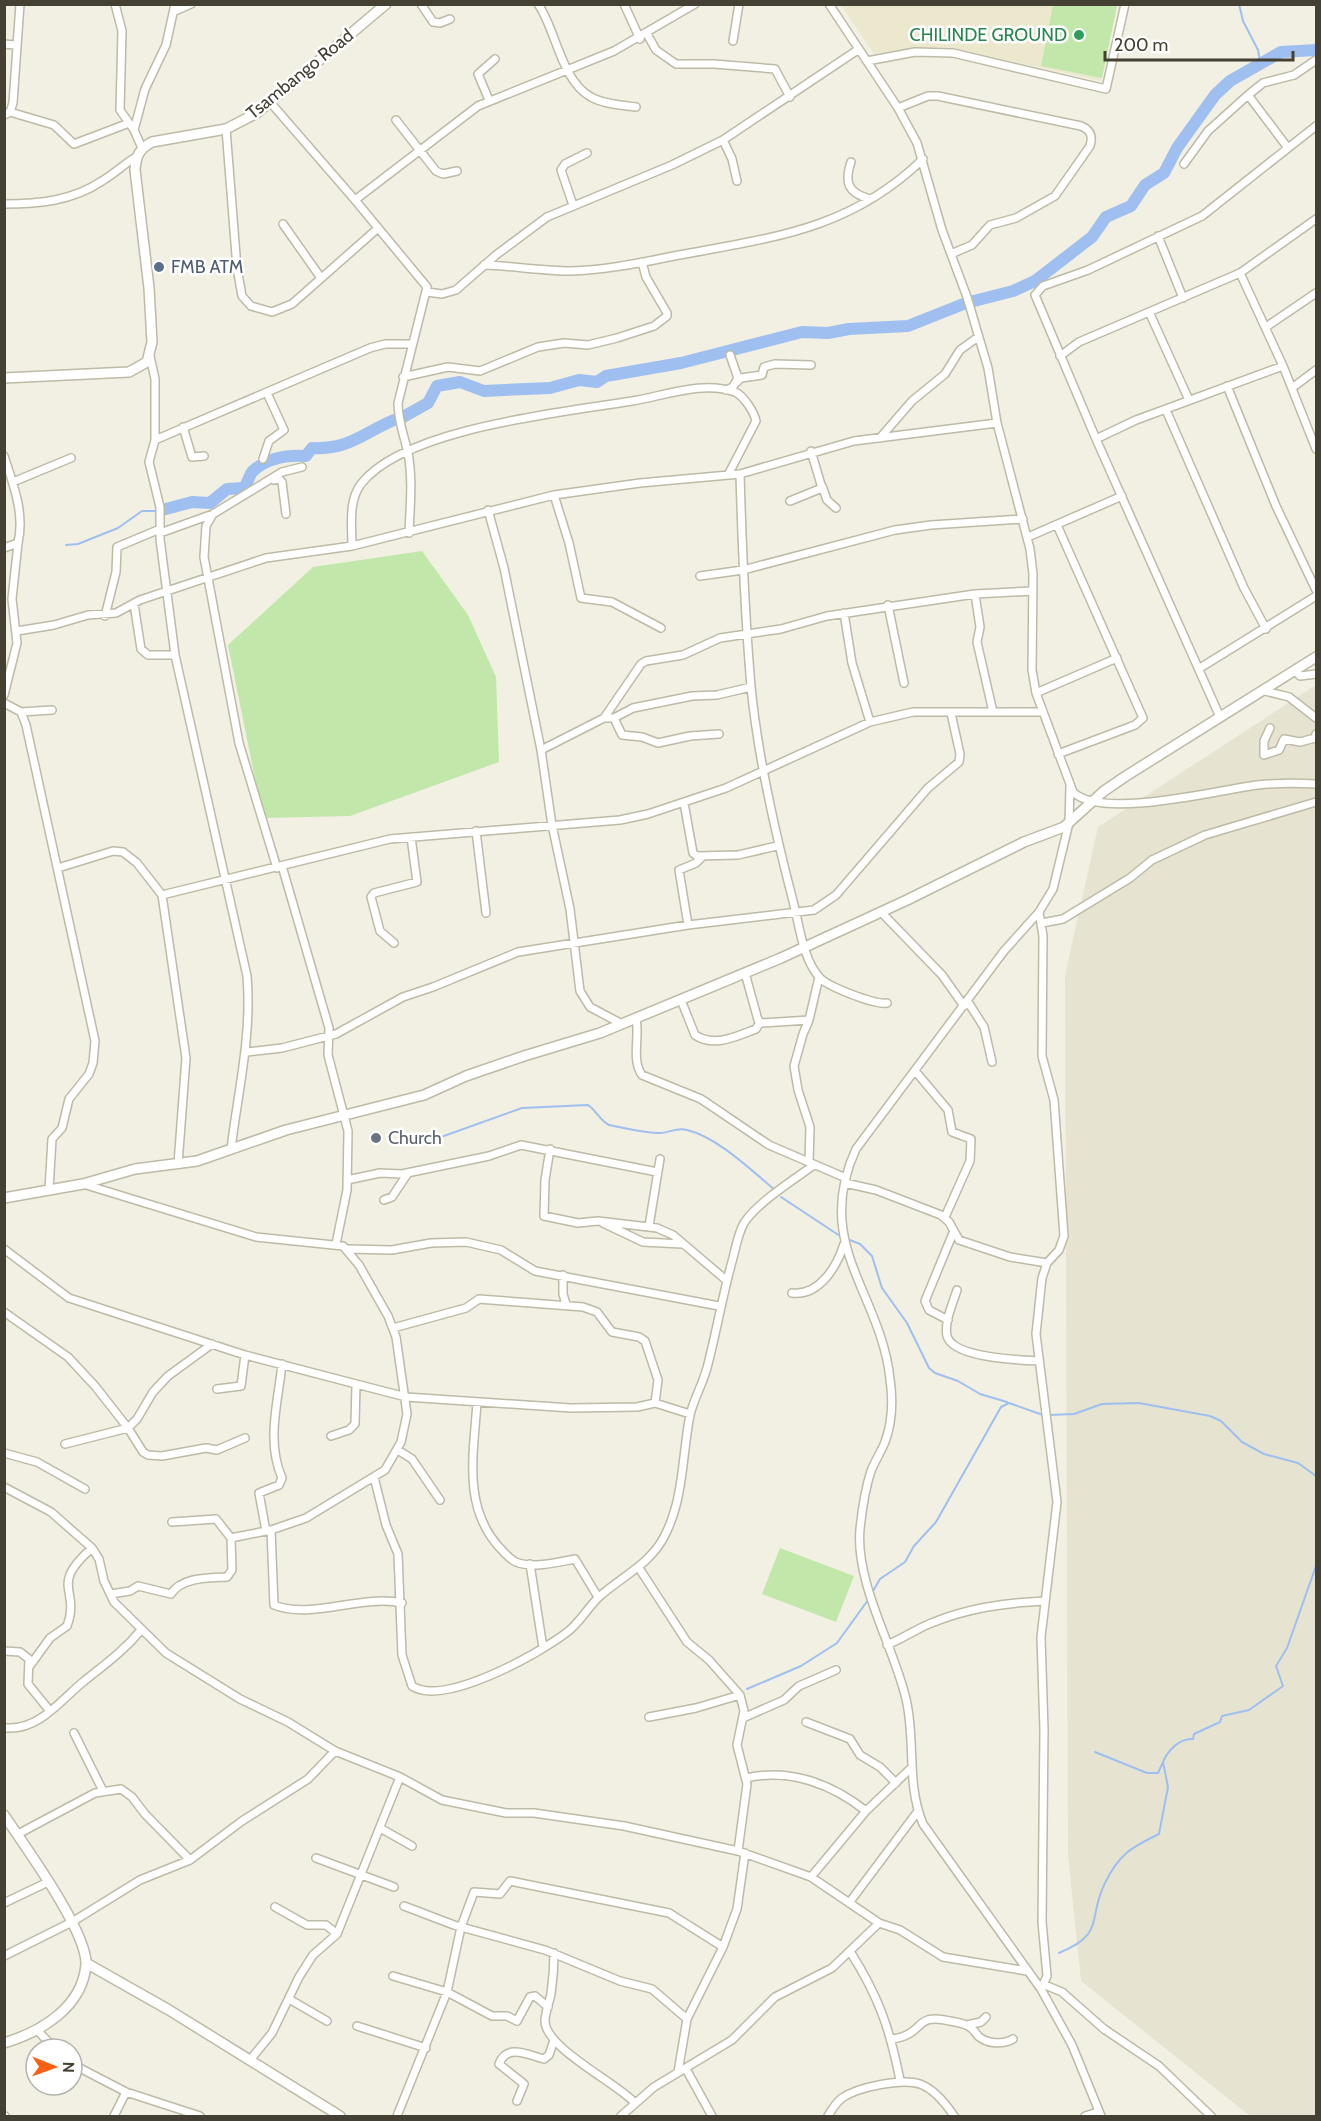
<svg xmlns="http://www.w3.org/2000/svg" width="1321" height="2121" font-family="Cabin,sans-serif">
<rect width="100%" height="100%" fill="#f2f0e3"/>
<path fill="#e6e3d1" d="M1316,685V2116H1250L1081,1981L1068,1855L1065,975L1098,827Z"/>
<path fill="#ebe8cd" d="M841,5H1118L1101,81L949,47L912,48L874,54Z"/>
<path fill="#c1e7ab" d="M1053,5H1117L1102,78L1041,66Z
M422,551L468,615L496,677L499,762L350,816L263,818L228,645L313,567Z
M780,1548L854,1576L836,1622L762,1594Z"/>
<g fill="none" stroke-linecap="round" stroke-linejoin="round">
<path stroke="#9ebff0" stroke-width="2" d="M1239,4L1243,21L1258,50L1260,62
M66,545L78,544L118,528L142,511H158
M430,1141L522,1108L588,1105C597,1111 599,1120 609,1125C626,1128 643,1133 660,1133C669,1133 677,1127 687,1130C717,1137 751,1170 775,1190
M781,1197L840,1236
M847,1239L860,1244L872,1256L882,1288L907,1323L929,1368L935,1373L958,1381L980,1394L1007,1402
M1049,1415L1074,1414L1102,1404L1139,1403L1210,1416L1221,1421L1242,1442L1264,1454L1298,1463L1316,1476
M873,1591L880,1579L905,1562L914,1546L936,1522L1001,1407L1009,1403L1043,1415
M747,1689L801,1666L837,1643L868,1600
M1095,1752L1147,1773H1158L1163,1762
M1059,1953C1106,1934 1087,1919 1105,1883C1119,1854 1132,1847 1159,1834L1168,1787L1163,1762C1168,1750 1180,1738 1193,1739L1194,1734L1220,1722L1222,1716L1249,1710L1283,1686L1276,1666L1287,1648L1316,1566"/>
<path stroke="#9ebff0" stroke-width="12" d="M403,417L428,403L437,386L460,382L484,391L526,389L550,388L579,380L597,382L606,376L681,363L802,332L828,333L849,329L908,326L966,303L1013,291L1035,281L1092,237L1106,217L1131,206L1145,185L1164,173L1177,148L1215,95L1230,81L1281,52L1316,50
M162,510L192,502L210,503L227,489L243,488C249,483 248,476 253,471C267,458 288,455 306,456L312,448C349,450 363,433 394,420"/>
<g stroke="#bdbaa6" stroke-width="10">
<path id="minor" d="M115,4L122,31L120,110L134,130L142,148
M421,4L433,22L440,23L450,19
M538,4C556,29 561,81 591,97C603,104 622,105 636,107
M624,4L640,39
M829,4L898,108L917,143L942,230L967,297L988,368L997,423L1030,549L1033,574L1032,670L1036,693L1073,792C1101,820 1219,790 1257,785C1276,783 1297,783 1316,784
M175,11L191,4
M647,34L656,50L676,64H714L775,69L790,97
M733,41L739,4
M4,44L15,45
M867,61L915,52L953,53L1106,89L1125,4
M1248,95L1288,148
M489,100L478,74L495,59
M270,102L355,200L427,287L398,403C398,422 404,435 408,453C413,480 410,506 409,533
M898,108L928,96H938L1081,126C1091,130 1093,136 1090,146L1055,196L1016,218L990,225L972,245L951,254
M10,112L54,125L74,144L129,123
M4,115L10,112L13,103L20,4
M396,120L436,171L443,174L457,171
M226,129L237,268L242,296L251,306L272,312L292,304L377,229
M134,130L145,89L166,45L175,4
M723,140L732,159L737,181
M851,162C844,183 848,193 870,199
M1184,164L1208,131L1248,95L1263,83L1294,75L1316,60
M355,200L478,106L614,51L695,4
M4,204C39,204 72,201 102,181C114,174 124,164 136,157
M573,205L561,170L565,164L587,153
M283,224L321,278
M1158,236L1183,298
M484,265C513,266 543,271 571,271C610,270 647,261 685,254C777,237 852,228 923,159
M1240,273L1283,366L1316,449
M427,292L442,294L456,290L496,255L547,217L672,165L723,140L859,49
M1150,314L1189,400
M1266,327L1316,293
M150,356L155,379V440L149,462L160,507V539L175,655L247,976C252,1035 238,1091 231,1149
M1060,356L1079,342L1240,273L1316,219
M403,377L448,367L480,371L538,347L564,343L588,345L617,338L654,326L667,316V313L646,277L642,262
M737,382L741,378L762,375L764,367L775,364L811,365
M1227,386L1276,506L1316,590
M1292,388L1316,370
M726,390L733,387L738,378L730,355
M1166,410L1244,588L1266,629
M183,427L192,457L204,456
M880,438L912,401L945,374L960,350L978,337
M1096,439L1136,420L1283,366
M155,440L370,348L385,344H411
M4,456C13,484 25,513 18,543L4,548
M263,459L269,441L284,430L267,393
M740,474C742,545 745,616 751,687C758,758 774,828 792,897C799,922 802,959 820,978C829,987 875,1005 887,1003
M274,480L279,479L282,482L286,514
M13,482L71,458
M822,486L827,500L836,508
M554,495L569,543L581,598L612,602L661,628
M790,501L822,488L811,451
M488,510L504,568L541,750L552,825L570,909L580,991L590,1007L622,1024
M213,514L206,526L204,557L239,743L277,868
M1057,525L1143,718L1135,725L1058,754
M160,533L213,514L282,472L302,467
M1028,537L1122,496
M352,546C352,526 348,501 361,484C404,428 565,412 632,401C664,396 703,380 735,392C744,396 754,412 756,421L728,475
M700,576L743,570L895,530L931,525L1023,519
M975,594L980,627L977,642L993,712
M134,604L141,649L148,655H175
M888,605L904,683
M844,613L852,663L870,722
M105,616L116,572L117,547L160,529
M17,631L54,625L88,615L116,613L140,600L266,558L352,546L554,495L640,483L740,474L854,441L997,423
M1200,668L1316,596
M1295,671L1300,676L1316,674
M1265,691L1289,697L1316,718
M1036,693L1117,658
M4,695L17,643L12,599L18,543
M4,703L21,712L26,725L95,1041L93,1063L89,1074L69,1099L62,1128L52,1139L49,1190
M21,712L52,710
M1220,717L1096,439L1035,295L1043,286L1088,270L1202,216L1316,126
M604,718H614L633,708L692,696L717,695L751,687
M614,718L622,735L642,737L658,743L690,736L719,734
M1270,728L1264,741V755L1279,750L1284,739L1300,742L1315,738L1316,734
M541,750L604,718L641,664L646,661L683,655L720,638L781,629L827,616L975,594L1033,591
M1070,786L1069,823L1053,889L1039,912L1004,951L856,1149C812,1244 881,1293 890,1379C893,1400 892,1423 885,1442C881,1452 875,1461 871,1471C865,1489 862,1510 860,1529C855,1583 894,1647 906,1699C916,1740 906,1784 923,1824L1041,1989L1072,2045L1101,2116
M684,803L693,853L697,856L738,855L777,846
M476,831L486,913
M282,866L329,1028L328,1055L348,1131L347,1190L336,1244
M58,868L113,851L123,852L137,863L162,895L186,1058L178,1164
M162,895L390,839L620,820L648,814L726,788L870,722L913,712H1042
M881,912L942,975L964,1006
M1039,912L1043,936L1042,1056L1054,1100L1064,1236L1059,1250L1047,1263L1042,1278L1036,1334L1057,1502L1041,1637L1044,1730L1042,1922L1047,1976L1041,1989
M1042,923L1063,919L1130,878L1152,860L1205,835L1316,802
M688,925L679,870L696,863L701,858
M394,943L380,931L371,897L374,893L417,882L411,837
M745,973L758,1020L762,1023L809,1020L819,977
M681,1000L695,1035C714,1048 737,1036 756,1029L760,1022
M968,1002L984,1027L992,1062
M636,1019C640,1036 631,1060 642,1075L701,1099L769,1145L846,1178
M247,1052L282,1048L336,1034L403,997L433,987L518,952L688,925L814,910L836,895L928,788L959,762L960,754L951,713
M916,1072L948,1110L952,1132L971,1139L970,1161L945,1217
M550,1149L545,1180L544,1216L578,1223L598,1221L657,1228L673,1235L726,1280
M809,1162L810,1127L798,1090L794,1066L803,1034L809,1020
M347,1180L380,1173L402,1174L489,1156L521,1145L657,1172
M845,1183L876,1190L941,1215L949,1222L959,1240L1010,1257L1047,1263
M83,1184L256,1237L343,1246L359,1265L388,1316L396,1337L407,1414L401,1442L385,1470L306,1518L271,1530L231,1538L216,1519L172,1522
M384,1200L392,1197L408,1173
M603,1223L643,1242L682,1244
M649,1226L660,1159
M4,1249L69,1298L245,1355L406,1397L571,1408L637,1407L655,1403L690,1414
M348,1249L392,1250L431,1243L466,1242L501,1250L535,1271L719,1306
M563,1275V1294L566,1304
M957,1290C953,1303 944,1322 947,1336C953,1358 1019,1360 1039,1361
M792,1293C820,1296 837,1266 844,1244
M4,1312L68,1357L95,1386L128,1428L143,1452L148,1455L162,1456L206,1448L217,1450L245,1438
M948,1320L929,1310L925,1301L953,1233
M393,1328L466,1308L479,1299L583,1307L597,1312L612,1332L639,1337L645,1341L658,1380L655,1403
M217,1389L241,1386L245,1355
M477,1402C474,1452 462,1506 499,1547C504,1552 509,1559 516,1562C533,1569 558,1562 575,1559L598,1597
M331,1436L349,1430L355,1424L356,1385
M65,1444L128,1428L137,1419L153,1392L168,1376L212,1344
M398,1450L412,1459L440,1500
M4,1453L37,1462L85,1489
M374,1477L386,1525L398,1554L402,1655L412,1686C444,1707 538,1654 566,1633C580,1623 587,1608 599,1597C622,1576 651,1564 665,1535C684,1498 682,1455 690,1415C694,1398 704,1382 708,1364C717,1329 723,1293 733,1258C736,1246 738,1234 744,1223C758,1202 793,1180 814,1165
M4,1487L51,1512L92,1548L99,1559L104,1581L114,1602L166,1653L240,1699L288,1722L335,1751L400,1777L442,1800L506,1813H534L624,1826L738,1851L811,1877L879,1923L900,1930L943,1957L1027,1971
M271,1530L274,1605C310,1620 362,1594 402,1603
M266,1531L259,1493L279,1485L282,1478C266,1441 278,1403 282,1364
M530,1564L543,1648
M639,1568L687,1642L709,1660L740,1695L744,1711L737,1745L747,1784L738,1851
M111,1594L130,1591L138,1586L171,1594C182,1577 208,1578 227,1577L232,1570L231,1538
M887,1645C902,1639 915,1630 929,1624C967,1608 1004,1603 1044,1601
M4,1651L20,1652L29,1659L28,1684L50,1711
M29,1667L50,1638L67,1626C81,1588 48,1587 92,1548
M649,1717L696,1708L740,1695
M743,1718L784,1700L799,1686L836,1670
M806,1722L850,1739L860,1755L880,1767L896,1783
M7,1728C39,1730 61,1700 83,1682C104,1665 124,1651 141,1630
M74,1733L103,1791
M746,1778C790,1768 832,1784 866,1811
M380,1828L412,1846
M18,1834L95,1793L121,1789L132,1797L145,1814L190,1860
M316,1858L394,1887
M811,1877L866,1811L910,1769
M4,1903L48,1882
M849,1903L918,1811
M404,1906L454,1925L545,1950L620,1981L652,1989L687,2019
M275,1907L307,1925H326L337,1934
M554,1953C554,1967 553,1980 551,1994C549,2003 545,2013 545,2021C545,2048 617,2083 635,2103
M851,1953C879,1997 890,2030 900,2080
M4,1956L72,1922L140,1880L190,1860L242,1821L308,1779L335,1751
M393,1976L447,1992L492,2016H507L517,2021L530,1997L535,1996L548,2007
M1045,1985L1062,1992L1104,2029L1159,2066L1211,2116
M289,1999L327,2021
M967,2025L981,2022L986,2017
M357,2026L426,2048
M38,2031L55,2049
M893,2039C926,2034 913,2012 950,2021C956,2022 963,2023 968,2026C973,2028 975,2032 978,2036C987,2044 1003,2045 1013,2039
M250,2060L272,2033L299,1977L313,1955L337,1934L400,1777
M72,2064L126,2092L200,2116
M686,2069L712,2116
M678,2072L687,2019L723,1947L737,1909L745,1853
M517,2101L524,2084L499,2064C507,2043 528,2055 544,2059L549,2055L554,2040
M4,2116H5
M114,2116L126,2092
M397,2116L447,1992L461,1927L474,1892L500,1894L510,1881L669,1913L723,1947
M621,2116L654,2087L732,2040L775,1997L832,1968L879,1923
M828,2116C832,2109 836,2103 842,2098C858,2087 902,2078 920,2084C934,2089 946,2104 954,2116
M1085,2116L1098,2112"/>
</g>
<g stroke="#bdbaa6" stroke-width="12">
<path id="tertiary" d="M4,378L129,372L147,362L152,342L149,288L135,170C136,156 139,149 152,142L226,129L257,113L386,4
M4,1198L83,1184L135,1169L197,1161L286,1130L424,1095L466,1076L524,1056L600,1033L781,958L907,900L1024,842L1064,827L1104,791L1126,776L1316,657
M4,1815C24,1845 87,1931 86,1964C83,2007 41,2032 4,2043
M86,1963L169,2010L340,2116"/>
</g>
<use href="#minor" stroke="#fff" stroke-width="7"/>
<use href="#tertiary" stroke="#fff" stroke-width="9"/>
</g>
<circle fill="#2e9e5b" stroke="#fff" stroke-width="2" cx="1079" cy="35" r="6"/>
<circle fill="#5c6f8a" stroke="#fff" stroke-width="2" cx="159" cy="267" r="6"/>
<circle fill="#6b7280" stroke="#fff" stroke-width="2" cx="376" cy="1138" r="6"/>
<g text-anchor="middle" stroke-width="5" stroke-linejoin="round" paint-order="stroke">
<g font-size="18" fill="#27864d" stroke="#fff" text-anchor="end">
<text x="1067" y="41">CHILINDE GROUND</text>
</g>
<g font-size="18" fill="#444033" stroke="#fff">
<text transform="translate(300 74) rotate(-39)" y="6">Tsambango Road</text>
</g>
<g font-size="18" fill="#4e5e75" stroke="#fff" text-anchor="start">
<text x="171" y="273">FMB ATM</text>
</g>
<g font-size="18" fill="#5b616d" stroke="#fff" text-anchor="start">
<text x="388" y="1144">Church</text>
</g>
</g>
<rect width="1321" height="2121" fill="none" stroke="#444033" stroke-width="12"/>
<g transform="translate(54 2067) rotate(91)"><circle r="28" fill="#ffffff" stroke="#b4b3ad" stroke-width="1.5"/>
<path d="M0-4.5L10 22L0 15L-10 22Z" fill="#fb6011"/>
<text y="-9" font-size="16" font-weight="bold" text-anchor="middle" fill="#444033">N</text>
</g>
<path d="M1105 51v9h188v-9" fill="none" stroke="#444033" stroke-width="3"/>
<text x="1114" y="51" font-size="18" fill="#444033" stroke="#ffffff" stroke-width="4.5" paint-order="stroke">200 m</text>
</svg>
